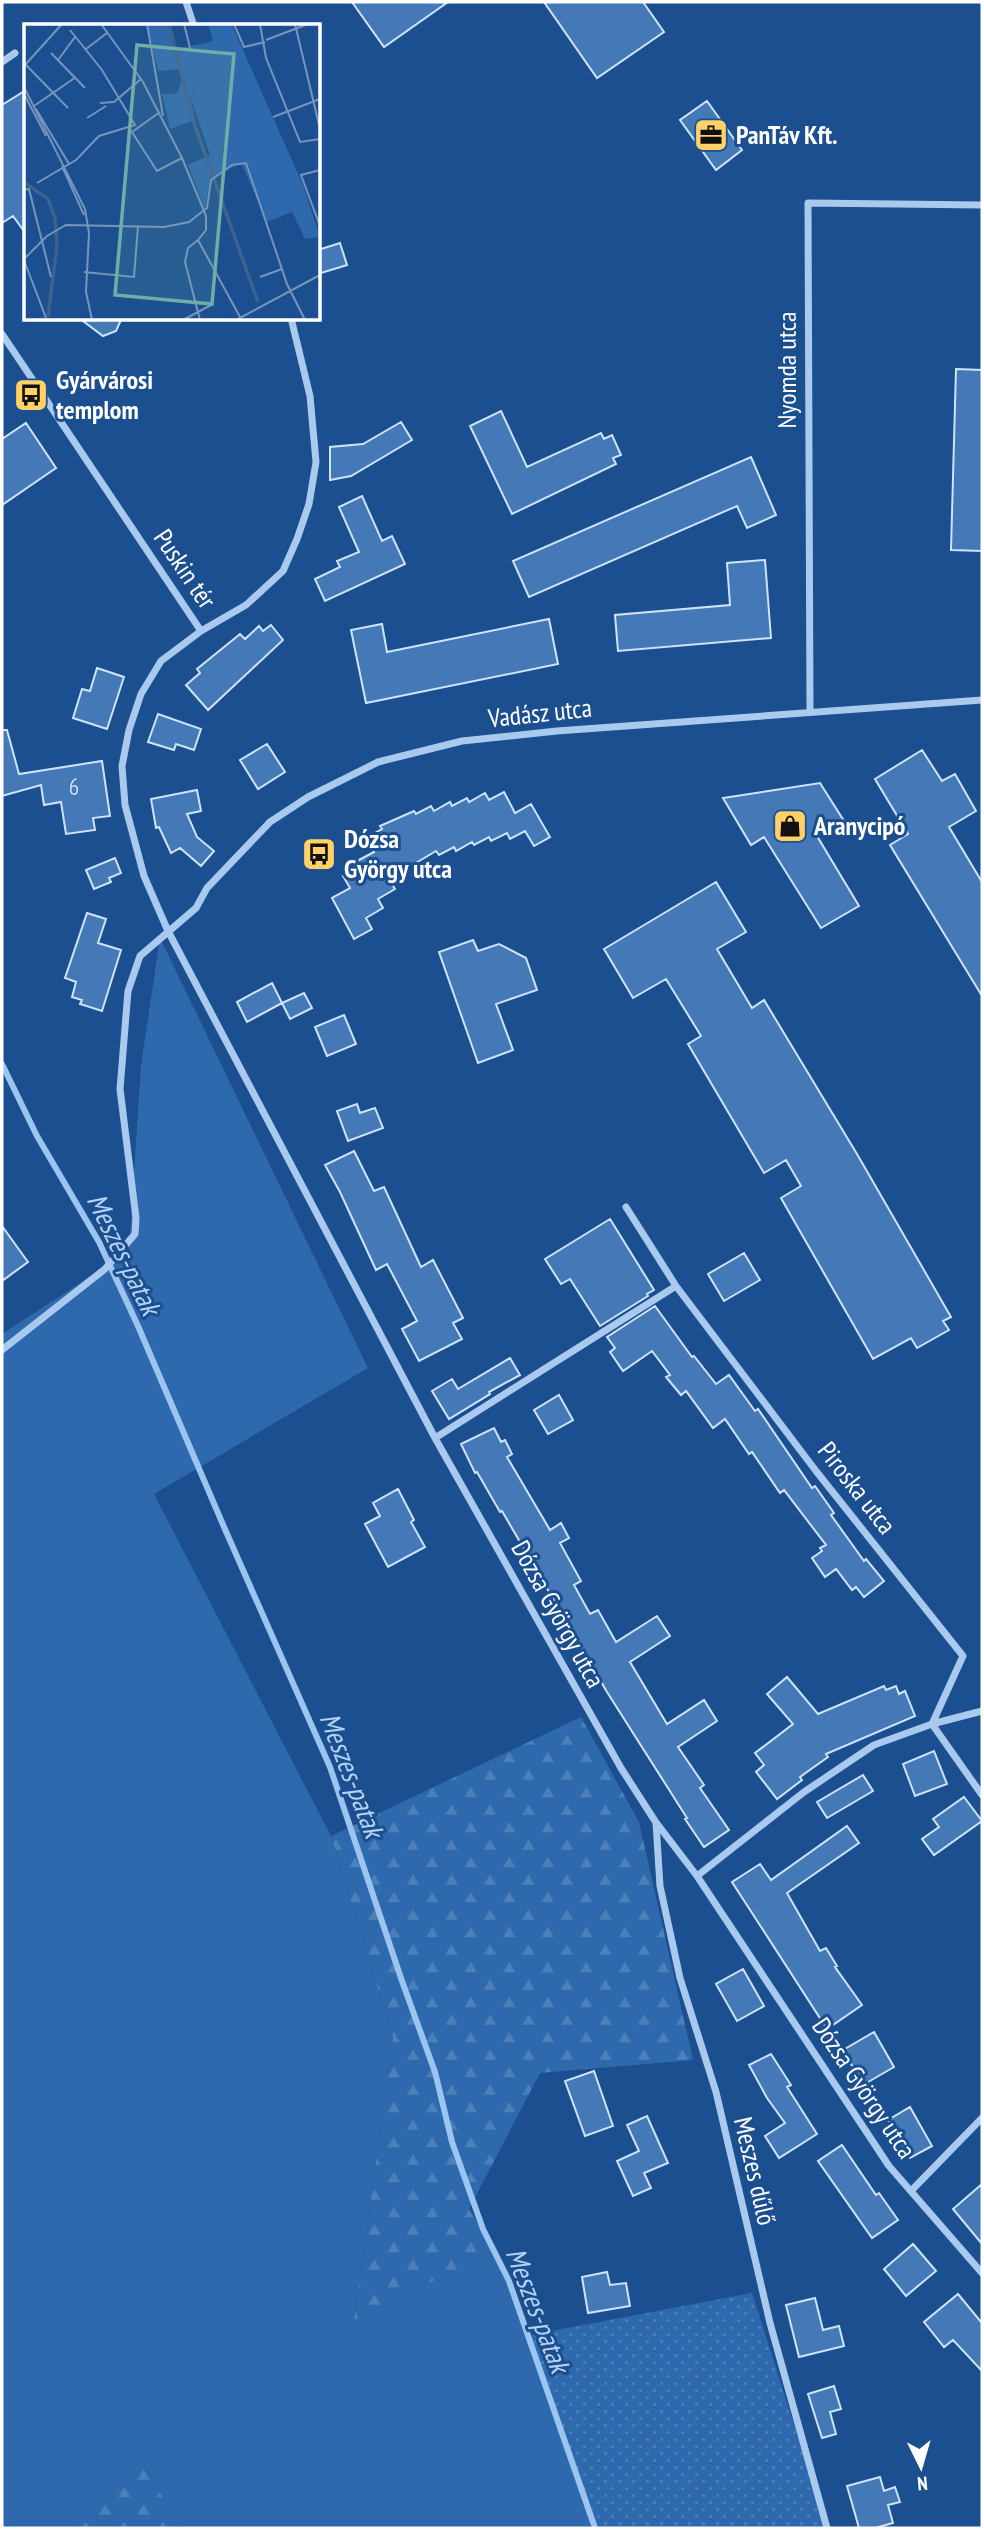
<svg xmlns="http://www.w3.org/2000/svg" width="984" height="2530" font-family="'PT Sans Narrow',sans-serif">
<defs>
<pattern id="forest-firs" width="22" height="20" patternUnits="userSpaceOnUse" patternTransform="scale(1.75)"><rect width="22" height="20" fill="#2e69ad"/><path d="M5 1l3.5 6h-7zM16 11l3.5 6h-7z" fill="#4d80b9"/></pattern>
<pattern id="garden-dots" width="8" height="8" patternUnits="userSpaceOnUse" patternTransform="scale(1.75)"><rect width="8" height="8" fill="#2e69ad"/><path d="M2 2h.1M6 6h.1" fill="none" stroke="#4d80b9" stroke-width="1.8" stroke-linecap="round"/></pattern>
</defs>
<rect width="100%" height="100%" fill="#1b4f8f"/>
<path fill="#2e69ad" d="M160,938L368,1368L154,1494L331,1836L393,2038L354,2319L494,2251L530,2335L596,2524L584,2528H181L142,2462L71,2528H2V1334L129,1251L141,1065Z"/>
<path fill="url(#forest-firs)" d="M581,1717L639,1822L693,2060L540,2073L469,2209L494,2251L354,2320L393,2038L331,1836Z
M142,2462L181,2528H71Z"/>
<path fill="url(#garden-dots)" d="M752,2293L827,2528H597L530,2335Z"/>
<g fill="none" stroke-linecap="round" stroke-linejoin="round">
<path stroke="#9cc4f0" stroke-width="6" d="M2,1064L37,1136L99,1242L138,1326L224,1527L330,1767L402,1981L435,2072L452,2142L483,2229L509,2281L595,2528"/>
</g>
<path fill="#4478b7" stroke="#cfe3fa" stroke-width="2" d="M352,2H448L384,47Z
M544,2H643L664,32L597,78Z
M26,90V234L13,216L2,223V105Z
M707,101L742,150L716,170L680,120Z
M340,243L347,265L318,274V250Z
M79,318H122L116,331L103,336Z
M956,369L982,370V551L951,550Z
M501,411L527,467L601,433L604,439L612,435L621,455L613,458L616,464L512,514L470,426Z
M401,422L412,440L351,476L330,480V447L363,444Z
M26,423L56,468L2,505V439Z
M751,457L776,515L747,528L737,506L529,597L513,561Z
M362,496L382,541L392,536L405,564L325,601L315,579L340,567L337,561L359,552L339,507Z
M765,560L771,638L618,651L615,615L730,605L727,563Z
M549,619L558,664L366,703L351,630L382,624L387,652Z
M271,625L283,640L208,710L186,685L200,673L197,669L240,634L245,639L259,626L263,631Z
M97,668L124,677L107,729L73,718L82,689L90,691Z
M158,714L201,729L194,750L176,744L174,750L148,742Z
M2,730H7L19,774L102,761L110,816L93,818L95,830L66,834L61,802L44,805L41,785L2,796Z
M267,744L285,772L258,789L240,760Z
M922,750L942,781L955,774L976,811L949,827L982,882V996L890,845L908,834L875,779Z
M820,783L844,821L817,836L859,906L821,928L764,837L751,845L723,798Z
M197,790L201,811L187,814L197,837L214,851L201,866L180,848L171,853L159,827L156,828L151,799Z
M504,792L515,813L531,804L550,837L534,846L525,831L510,839L507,833L491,841L489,837L474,845L472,842L456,851L454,847L439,855L436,851L389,879L395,889L378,899L383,908L366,918L372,929L354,939L332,898L350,888L343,876L360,867L357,861L374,852L366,838L382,829L380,826L414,811L416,814L431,806L434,811L450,802L452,806L467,798L469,802L485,793L489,800Z
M115,858L121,873L109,878L111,882L94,889L86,870Z
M716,882L746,932L717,949L752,1008L764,1000L857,1154L951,1317L943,1321L949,1330L917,1348L911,1338L873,1359L781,1198L801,1186L786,1160L764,1173L688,1044L701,1036L666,979L633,998L604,949Z
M87,913L106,919L98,943L121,950L102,1011L80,1004L82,1000L72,997L76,982L65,978Z
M473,940L478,951L499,944L526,958L537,990L496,1004L513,1050L478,1063L439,952Z
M272,983L282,1003L247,1022L237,1002Z
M304,993L312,1008L290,1019L282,1003Z
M344,1015L356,1044L327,1056L315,1027Z
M357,1104L360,1113L375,1108L383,1128L348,1141L337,1111Z
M354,1151L374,1191L384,1187L421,1267L433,1260L463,1318L453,1323L462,1339L419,1361L402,1329L417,1321L387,1264L376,1270L340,1192L325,1165Z
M610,1219L654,1290L647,1294L648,1296L600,1326L570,1279L561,1284L545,1259Z
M2,1226L28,1262L2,1281Z
M744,1253L760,1280L724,1301L708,1274Z
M655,1306L692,1357L694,1356L716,1384L729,1375L755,1411L758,1409L812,1488L815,1486L834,1513L831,1515L864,1561L866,1559L884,1581L864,1597L856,1587L852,1590L836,1569L825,1577L812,1558L822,1551L820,1548L826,1545L784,1490L780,1493L752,1452L749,1454L725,1419L713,1428L686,1391L681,1395L666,1377L670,1375L652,1351L623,1371L610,1352L615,1348L607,1337Z
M510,1358L520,1375L489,1392L490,1394L449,1419L432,1391L452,1379L458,1389Z
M559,1395L573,1420L548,1434L534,1410Z
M494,1428L501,1442L505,1440L512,1454L507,1457L550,1530L561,1523L569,1538L560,1543L581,1581L574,1585L590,1614L598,1610L616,1642L657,1616L670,1636L630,1662L667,1724L704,1700L717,1721L678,1747L704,1785L700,1788L729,1830L704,1847L685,1819L687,1818L607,1692L502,1511L500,1512L477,1472L475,1473L461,1444Z
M398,1489L414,1520L411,1522L425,1547L388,1567L365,1524L380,1516L373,1503Z
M787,1677L818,1714L884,1686L886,1690L896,1686L899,1694L905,1691L915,1716L826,1754L828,1757L800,1777L802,1780L777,1799L756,1772L764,1765L755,1753L793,1724L767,1694Z
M934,1751L947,1784L915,1796L903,1764Z
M863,1775L873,1791L827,1818L817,1802Z
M964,1797L982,1821L934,1855L922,1839L939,1827L933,1819Z
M847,1826L859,1843L787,1893L820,1951L826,1948L837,1966L835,1967L862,2005L827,2029L732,1882L760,1864L771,1880Z
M743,1969L764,2006L737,2021L716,1984Z
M874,2032L894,2067L863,2085L843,2050Z
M771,2054L791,2085L787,2087L817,2134L779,2158L765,2136L785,2123L767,2098L749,2065Z
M594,2071L613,2126L585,2136L565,2081Z
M910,2107L932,2146L910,2158L888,2120Z
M647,2116L668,2163L644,2173L651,2188L633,2196L617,2161L639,2151L627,2125Z
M842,2145L876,2195L879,2193L898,2220L872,2238L818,2161Z
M982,2184V2244L953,2209Z
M913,2244L936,2271L906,2296L884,2269Z
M607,2272L610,2285L626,2283L630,2306L588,2313L582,2277Z
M958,2294L982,2323V2371L953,2340L944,2347L924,2322Z
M815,2298L823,2330L839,2326L844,2346L799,2357L786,2305Z
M834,2386L841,2409L830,2412L836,2434L822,2438L808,2394Z
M880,2477L884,2491L895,2487L900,2502L888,2505L893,2523L875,2528H859L847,2486Z"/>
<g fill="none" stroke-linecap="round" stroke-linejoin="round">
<path stroke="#a9c9ee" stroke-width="7" d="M186,2L194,26
M2,62L15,53
M2,334L201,631L246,605L283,571L297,539L309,504L316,462L310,396L291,318
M201,631L161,661L141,694L129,730L122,766L125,805L144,876L168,931L435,1438L621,1768L655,1821L697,1876L889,2166L982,2273
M810,711L808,203L982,205
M626,1207L676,1286
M2,1350L105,1269L135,1234L136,1218L120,1089L128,991L140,956L196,908L207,888L270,822L308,797L378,762L462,741L557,731L982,700
M435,1438L676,1286L816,1471L963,1656L932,1724L874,1745L804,1792L697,1876
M982,1711L932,1724L982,1795
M656,1823L660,1886L680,1978L716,2092L770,2323L827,2528
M911,2191L982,2118"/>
</g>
<defs>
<g id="office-square" transform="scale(1.75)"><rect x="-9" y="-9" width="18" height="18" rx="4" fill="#ffd166" stroke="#1b4f8f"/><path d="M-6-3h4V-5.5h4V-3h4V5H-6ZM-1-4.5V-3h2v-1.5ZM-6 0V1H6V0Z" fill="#111"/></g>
<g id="bus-square" transform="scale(1.75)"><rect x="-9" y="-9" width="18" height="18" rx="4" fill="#ffd166" stroke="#1b4f8f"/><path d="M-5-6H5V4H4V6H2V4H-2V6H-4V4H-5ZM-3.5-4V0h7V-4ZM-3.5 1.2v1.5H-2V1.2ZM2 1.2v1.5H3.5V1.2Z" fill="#111"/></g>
<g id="shop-square" transform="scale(1.75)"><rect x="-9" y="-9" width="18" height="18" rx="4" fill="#ffd166" stroke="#1b4f8f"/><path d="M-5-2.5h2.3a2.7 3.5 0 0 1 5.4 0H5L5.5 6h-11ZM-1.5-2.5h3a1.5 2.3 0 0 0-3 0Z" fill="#111"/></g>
</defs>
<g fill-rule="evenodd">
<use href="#office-square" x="711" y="135"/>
<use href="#bus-square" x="31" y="395"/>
<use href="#shop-square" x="790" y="826"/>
<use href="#bus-square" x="319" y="854"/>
</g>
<g text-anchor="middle" stroke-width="6" stroke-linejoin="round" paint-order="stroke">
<g font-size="23" fill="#d0dded">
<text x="74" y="795">6</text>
</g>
<g font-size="26" font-weight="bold" fill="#fff" stroke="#1b4f8f" text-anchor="start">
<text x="736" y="144">PanTáv Kft.</text>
<text x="56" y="389">Gyárvárosi<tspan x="56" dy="30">templom</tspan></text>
<text x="814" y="835">Aranycipó</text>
<text x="344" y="848">Dózsa<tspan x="344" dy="30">György utca</tspan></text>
</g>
<g font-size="26" fill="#fff" stroke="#1b4f8f">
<text transform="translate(787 370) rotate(-90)" y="9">Nyomda utca</text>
<text transform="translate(185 569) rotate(56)" y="9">Puskin tér</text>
<text transform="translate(540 713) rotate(-6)" y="9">Vadász utca</text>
<text transform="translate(857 1488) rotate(52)" y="9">Piroska utca</text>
<text transform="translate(558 1614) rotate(61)" y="9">Dózsa György utca</text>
<text transform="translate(864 2088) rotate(56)" y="9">Dózsa György utca</text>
<text transform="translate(755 2171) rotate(77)" y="9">Meszes dűlő</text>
</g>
<g font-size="28" font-style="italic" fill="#b5d3f5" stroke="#1b4f8f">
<text transform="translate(124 1254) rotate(64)" y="10">Meszes-patak</text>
<text transform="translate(352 1775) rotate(69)" y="10">Meszes-patak</text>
<text transform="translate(538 2310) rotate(69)" y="10">Meszes-patak</text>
</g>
</g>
<g transform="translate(24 24)">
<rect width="296" height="296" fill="#1b4f8f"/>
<path d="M214,15L279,161L296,213L281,215L268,188L243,198L217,139L186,155L181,186L164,141L186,131L167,75L173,48L159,53L151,25L182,19L189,21L196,35L201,20Z" fill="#2e69ad"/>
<path d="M184,0H208L214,15L201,20L204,29L195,35L189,21L182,19L189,17ZM173,48L167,75L171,96L146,105L138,70H153L159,53Z" fill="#2e69ad"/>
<path d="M123,0H146L156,45L134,47Z" fill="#2e69ad"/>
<path fill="none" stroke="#3c6290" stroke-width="3.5" d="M145,0L171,102L234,278M0,158L24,175L31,194L33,222L24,293"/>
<path fill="none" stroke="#7695bc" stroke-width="2" d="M77,0L119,58L158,134L182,192V206L174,216M123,0L139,92M160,0L166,24M210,0L220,23L241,18M236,0L242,34L276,118L296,115M271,0L296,105M242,16L284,0M62,25L83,9M27,29L61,64M34,36L51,13M1,41L38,0M2,41L44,84M0,63L61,185L65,209L62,268L68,296M0,70L22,112M76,79L90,78L117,55M10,82L52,53M12,85L45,140M136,88L108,108L133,147L158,134M249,93L296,75M63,94L82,82M38,142L60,191M296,146L277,151L296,202M13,159L52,136L75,112L111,101L78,46L46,6M0,166L5,165L27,253M0,235L23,212L42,201L140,203L165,198L183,184L187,156L208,141L222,139L263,260L281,296M0,236L22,294M60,248L110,253L114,202M236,253L258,245M159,296L189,280M176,296L161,238L164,224L174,216L216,293M212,296L296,251"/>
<path fill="#6fada8" fill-opacity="0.15" stroke="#6fada8" stroke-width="3.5" d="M113,21L210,30L188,280L91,271Z"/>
<rect width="296" height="296" fill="none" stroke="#fff" stroke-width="3.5"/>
</g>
<rect width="984" height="2530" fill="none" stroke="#ffffff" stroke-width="7"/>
<g transform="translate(921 2467) rotate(175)" stroke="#1b4f8f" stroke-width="5" paint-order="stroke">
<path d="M0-5L12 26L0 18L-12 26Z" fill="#ffffff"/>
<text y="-10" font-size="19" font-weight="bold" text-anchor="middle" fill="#ffffff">N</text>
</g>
</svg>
